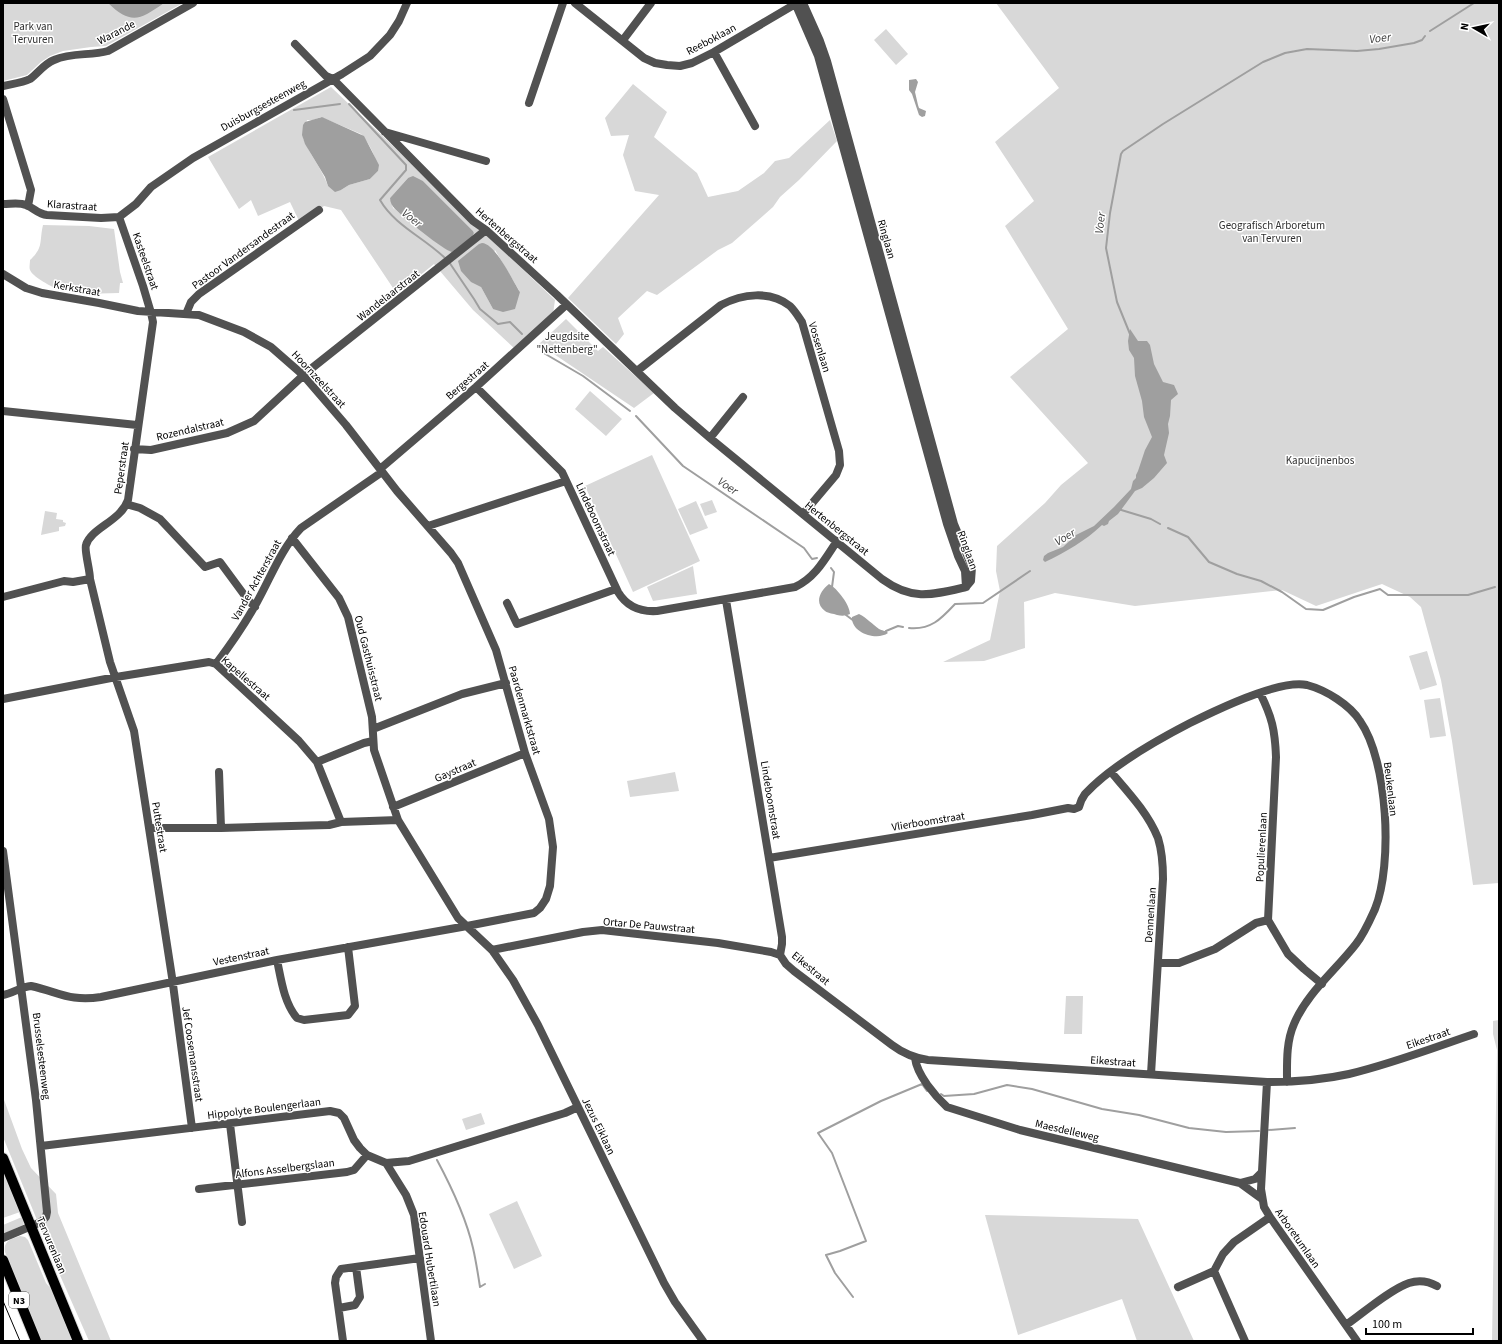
<svg xmlns="http://www.w3.org/2000/svg" width="1502" height="1344" font-family="'Source Sans 3',sans-serif">
<rect width="100%" height="100%" fill="#fff"/>
<path fill="#d8d8d8" fill-rule="evenodd" d="M3,3H183L106,46L91,47L63,51L50,56L41,62L27,75L3,81Z
M996,3H1499V883L1473,885L1452,741L1441,680L1421,607L1410,597L1382,584L1316,606L1282,590L1135,606L1055,593L1024,602L1025,648L984,661L943,662L990,640L1000,591L996,571L997,546L1045,503L1061,485L1088,463L1010,377L1068,329L1005,226L1034,201L995,142L1059,88Z
M886,29L908,54L896,65L874,40Z
M633,84L667,112L654,137L697,173L708,197L738,191L764,173L775,161L789,158L830,120L837,141L799,180L780,197L773,207L732,243L718,250L657,295L647,291L618,318L624,334L616,344L568,298L659,195L635,191L623,155L629,135L611,136L605,118Z
M331,87L555,300L553,314L514,348L473,310L434,264L397,294L341,210L324,206L300,223L290,202L258,216L251,200L239,209L208,157ZM321,117L361,134C370,144 376,157 378,171L370,179L349,185L341,190L328,186C322,169 310,155 303,138L307,120H313ZM408,178L423,181L473,231L474,233L472,237L450,251L393,208L390,198ZM495,250L520,292L493,309L481,287Z
M43,225L89,226L114,229L120,272L123,283H120L119,293L82,294L56,284L55,288C49,285 33,277 30,270C29,268 30,263 30,260C44,247 39,242 43,225Z
M566,319L598,351L603,347L654,393L634,408L539,344Z
M590,391L622,419L606,436L575,409Z
M652,455L700,561L633,592L585,486Z
M712,500L717,512L705,516L700,504Z
M696,501L708,528L690,535L678,509Z
M45,511L57,513L56,519L63,520V522L66,523L65,526L59,527V531L41,535Z
M693,566L697,594L653,601L647,587Z
M1427,651L1437,685L1420,690L1409,656Z
M1440,698L1446,736L1430,738L1424,700Z
M675,772L679,791L630,797L627,781Z
M1066,996H1083L1082,1034H1064Z
M1499,1020V1341H1492L1497,1050L1493,1034V1021Z
M3,1097L22,1149L31,1168L56,1194L58,1213L111,1341H89L55,1264L3,1137Z
M481,1113L485,1124L466,1130L462,1119Z
M3,1170L20,1212L3,1218Z
M517,1201L542,1256L514,1269L489,1214Z
M985,1215L1138,1219L1194,1341H1137L1122,1299L1018,1335Z
M22,1217L24,1221L23,1225L3,1234V1225Z
M20,1236L25,1237L28,1240L46,1283L52,1290L73,1341H41L5,1252C3,1241 11,1239 20,1236Z"/>
<path fill="#9f9f9f" d="M108,3H164C140,20 131,25 108,3Z
M916,79L918,82L915,92L918,105L919,108L926,111L925,116L922,117L919,115L912,94L909,90V80Z
M322,117L364,136L379,165L378,171L370,179L349,185L341,190L335,192L328,186L325,177L305,144L302,135L303,125L305,122Z
M413,176L423,181L473,231L474,233L472,237L452,252C443,250 403,217 395,209C392,206 390,202 390,198L408,178Z
M482,243C496,244 512,280 520,292L515,309L503,312L493,309L481,287L471,282L461,271L458,261L479,244Z
M1130,329L1138,341H1147L1150,345L1154,364L1163,382L1174,385L1178,394L1171,400L1170,416L1168,424L1169,433L1164,455L1167,463L1154,478L1142,488L1135,491L1118,514L1109,521L1108,524L1104,526L1102,525C1085,541 1066,552 1045,562L1043,560L1044,556L1048,553L1063,547L1076,535L1094,526L1114,507L1131,489L1133,481L1136,478V475L1138,471L1145,450L1152,437L1144,417L1142,401L1135,376L1134,358L1129,350L1128,341Z
M829,584C837,588 850,605 850,614C845,616 842,616 837,615C833,613 829,614 825,611C814,603 820,591 829,584Z
M859,614C867,618 872,624 879,629C882,631 885,630 888,633C877,641 851,633 852,617Z"/>
<g fill="none" stroke-linecap="round" stroke-linejoin="round">
<path stroke="#9f9f9f" stroke-width="2" d="M1430,31L1474,3
M349,104L406,165V170L380,200C395,226 425,238 446,259
M294,110L340,104
M449,262L474,299L480,309L498,324L510,322L522,334
M1130,334L1117,302L1106,248L1110,213L1121,154L1123,151L1163,124L1263,62L1285,53L1307,49L1357,51L1379,49L1414,43L1422,40L1425,36
M542,352L583,376L630,411
M636,416L683,466L804,548L812,559L817,558
M1118,509L1151,519L1160,524
M1168,528L1188,537L1209,562L1237,574L1261,581L1282,592L1306,609L1323,610L1354,597L1380,589L1388,595H1468L1495,587
M831,568L834,572L832,587
M846,615L854,621
M909,628C931,630 941,619 955,604L983,603L1030,571
M886,631L898,626L903,627
M941,1094L944,1096L974,1094L1007,1085L1032,1089L1102,1109L1139,1115L1189,1128L1226,1132L1259,1131
M1269,1130L1295,1128
M437,1160C452,1188 466,1217 473,1248C476,1261 478,1274 480,1287L485,1284
M853,1297L835,1273L826,1255L840,1251L866,1241L832,1153L818,1133L881,1101L922,1084L927,1091"/>
<g stroke="#dbdbdb" stroke-width="12">
<path id="major" d="M3,1158L78,1341
M3,1260L36,1341"/>
</g>
<path stroke="#515151" stroke-width="8" d="M575,3L644,58L655,63L667,65L680,66L692,63L714,52L797,3
M795,3L818,56L947,524L958,556L965,571L966,587
M803,3L820,41L827,61L954,524L972,567L971,581L966,587
M623,40L651,3
M295,44L326,76L333,79L473,221L486,230L557,295L675,408L710,438L882,579C912,601 932,595 966,587
M714,52L755,126
M3,86C11,84 22,83 30,79C38,73 44,64 54,60C72,52 90,56 108,51L193,3
M3,99L31,190L28,206
M529,103L563,3
M385,132L486,161
M3,204C11,204 19,202 26,205C34,208 38,214 47,215L101,218L119,217
M119,217L143,286L151,313L153,322L128,500C121,521 91,528 86,545C84,550 90,570 90,579L110,662L134,731L172,977L192,1128
M119,217L136,204L151,187L193,158L342,74L370,56L390,35L399,21L407,3
M3,274L26,288L42,293L99,303L138,311L199,315L244,332L271,347L303,375L346,425L397,491L451,553L458,563L496,650L525,753L549,819L553,847L550,886L546,899L540,908L534,913L467,926L277,960L101,997C70,1002 59,992 31,986C21,987 13,993 3,995
M186,314L191,302L199,294L319,210
M637,371L721,305C742,294 770,290 790,306C795,311 798,316 802,322L839,451L840,465L836,475L803,514
M476,387L562,472L618,592C627,607 641,612 657,611L795,587C815,578 825,559 837,541
M3,411L137,425
M710,438L743,397
M134,449L151,450L227,433L254,421L307,372L486,230
M380,469L476,387L566,305
M126,504L140,508L160,519L205,567L220,562L248,600L255,607
M428,526L566,481
M292,538L339,598L348,617L372,717L374,750L398,820L458,918L492,950L513,980L538,1025L664,1283L675,1302L703,1341
M3,597L64,581L73,582L90,579
M726,600L782,937V944L780,955
M507,603L517,624L616,589
M216,664C231,644 245,624 257,602C271,577 281,549 301,528L382,472
M1260,693C1272,717 1275,730 1276,757L1268,920L1288,954L1304,969L1322,984
M3,699L116,677L209,662L216,664L299,741L317,762L341,822
M373,729L462,694L506,683
M317,762L364,743L373,741
M219,772L221,828
M1111,772C1128,792 1148,813 1158,838C1162,851 1163,866 1163,879L1151,1074
M393,807L525,753
M149,828H221L329,825L341,822L398,820
M3,851L36,1100L47,1212L46,1217L41,1222L3,1238
M769,858L1032,815L1068,808L1074,809L1079,807C1080,803 1082,798 1085,794C1110,767 1157,740 1190,723C1216,710 1279,679 1307,685C1326,690 1350,705 1360,721C1388,761 1393,864 1375,909C1370,920 1364,934 1356,944C1335,971 1307,993 1294,1024C1286,1042 1287,1063 1287,1082
M492,950L583,932L602,930L718,943L771,952L780,955L786,964L794,971L892,1045C904,1054 914,1058 928,1060L1267,1082C1295,1082 1322,1080 1349,1074C1391,1064 1433,1048 1474,1034
M277,960C281,979 284,1003 297,1018L304,1020L348,1015L355,1006L348,947
M1158,963H1179L1215,949L1256,923L1268,920
M915,1058C917,1075 935,1096 947,1107L1020,1130L1240,1183L1262,1199
M1267,1082L1261,1189L1264,1207L1270,1217L1357,1341
M230,1124L242,1222
M41,1146L330,1111L339,1113L344,1118L354,1140L360,1148L367,1155L386,1163L409,1161L565,1113L578,1107
M386,1163L406,1195L414,1215L431,1341
M1240,1183L1255,1179L1261,1173
M199,1189L347,1172L354,1170L367,1155
M1178,1287L1214,1271
M339,1308L355,1305L360,1297L356,1267
M1346,1325C1363,1313 1391,1289 1409,1283C1418,1280 1428,1281 1437,1286
M343,1341L335,1283L336,1277L341,1269L420,1258
M1245,1341L1214,1271L1223,1254L1234,1242L1270,1217"/>
<use href="#major" stroke="#000" stroke-width="10"/>
<path stroke="#000" stroke-width="1" d="M3,1301L20,1341"/>
</g>
<g text-anchor="middle" stroke-width="3" stroke-linejoin="round" paint-order="stroke">
<rect fill="#fff" stroke="#4c4c4c" stroke-width="1" x="9" y="1292" width="20" height="16" rx="3"/>
<g font-size="10" font-weight="bold" fill="#000">
<text x="19" y="1304">N3</text>
</g>
<g font-size="11" fill="#2f2f2f" stroke="#fff">
<text x="33" y="30">Park van<tspan x="33" dy="13">Tervuren</tspan></text>
<text x="1272" y="229">Geografisch Arboretum<tspan x="1272" dy="13">van Tervuren</tspan></text>
<text x="567" y="340">Jeugdsite<tspan x="567" dy="13">"Nettenberg"</tspan></text>
<text x="1320" y="464">Kapucijnenbos</text>
</g>
<g font-size="11" fill="#000" stroke="#fff">
<text transform="translate(116 32) rotate(-27)" y="4">Warande</text>
<text transform="translate(711 39) rotate(-28)" y="4">Reeboklaan</text>
<text transform="translate(263 105) rotate(-29)" y="4">Duisburgsesteenweg</text>
<text transform="translate(72 205) rotate(4)" y="4">Klarastraat</text>
<text transform="translate(507 235) rotate(41)" y="4">Hertenbergstraat</text>
<text transform="translate(887 239) rotate(74)" y="4">Ringlaan</text>
<text transform="translate(243 250) rotate(-36)" y="4">Pastoor Vandersandestraat</text>
<text transform="translate(146 261) rotate(71)" y="4">Kasteelstraat</text>
<text transform="translate(77 288) rotate(10)" y="4">Kerkstraat</text>
<text transform="translate(388 295) rotate(-38)" y="4">Wandelaarstraat</text>
<text transform="translate(820 347) rotate(73)" y="4">Vossenlaan</text>
<text transform="translate(319 379) rotate(47)" y="4">Hoornzeelstraat</text>
<text transform="translate(467 380) rotate(-41)" y="4">Bergestraat</text>
<text transform="translate(190 429) rotate(-13)" y="4">Rozendalstraat</text>
<text transform="translate(121 468) rotate(-82)" y="4">Peperstraat</text>
<text transform="translate(596 519) rotate(65)" y="4">Lindeboomstraat</text>
<text transform="translate(837 528) rotate(39)" y="4">Hertenbergstraat</text>
<text transform="translate(968 550) rotate(70)" y="4">Ringlaan</text>
<text transform="translate(256 580) rotate(-61)" y="4">Vander Achterstraat</text>
<text transform="translate(369 658) rotate(76)" y="4">Oud Gasthuisstraat</text>
<text transform="translate(246 678) rotate(41)" y="4">Kapellestraat</text>
<text transform="translate(525 710) rotate(74)" y="4">Paardenmarktstraat</text>
<text transform="translate(455 770) rotate(-23)" y="4">Gaystraat</text>
<text transform="translate(1391 789) rotate(83)" y="4">Beukenlaan</text>
<text transform="translate(771 800) rotate(81)" y="4">Lindeboomstraat</text>
<text transform="translate(928 821) rotate(-9)" y="4">Vlierboomstraat</text>
<text transform="translate(160 827) rotate(81)" y="4">Puttestraat</text>
<text transform="translate(1261 847) rotate(-87)" y="4">Populierenlaan</text>
<text transform="translate(1150 915) rotate(-86)" y="4">Dennenlaan</text>
<text transform="translate(649 925) rotate(5)" y="4">Ortar De Pauwstraat</text>
<text transform="translate(241 956) rotate(-12)" y="4">Vestenstraat</text>
<text transform="translate(811 968) rotate(40)" y="4">Eikestraat</text>
<text transform="translate(1428 1038) rotate(-19)" y="4">Eikestraat</text>
<text transform="translate(193 1054) rotate(82)" y="4">Jef Coosemansstraat</text>
<text transform="translate(42 1056) rotate(83)" y="4">Brusselsesteenweg</text>
<text transform="translate(1113 1061) rotate(4)" y="4">Eikestraat</text>
<text transform="translate(264 1108) rotate(-7)" y="4">Hippolyte Boulengerlaan</text>
<text transform="translate(599 1126) rotate(64)" y="4">Jezus Eiklaan</text>
<text transform="translate(1067 1130) rotate(13)" y="4">Maesdelleweg</text>
<text transform="translate(285 1168) rotate(-7)" y="4">Alfons Asselbergslaan</text>
<text transform="translate(1298 1238) rotate(55)" y="4">Arboretumlaan</text>
<text transform="translate(52 1245) rotate(67)" y="4">Tervurenlaan</text>
<text transform="translate(430 1259) rotate(81)" y="4">Edouard Hubertilaan</text>
</g>
<g font-size="12" font-style="italic" fill="#404040" stroke="#fff">
<text transform="translate(1380 38) rotate(-7)" y="4">Voer</text>
<text transform="translate(412 218) rotate(38)" y="4">Voer</text>
<text transform="translate(1100 223) rotate(-83)" y="4">Voer</text>
<text transform="translate(728 486) rotate(34)" y="4">Voer</text>
<text transform="translate(1065 537) rotate(-30)" y="4">Voer</text>
</g>
</g>
<rect width="1502" height="1344" fill="none" stroke="#000000" stroke-width="8"/>
<g transform="translate(1474 28) rotate(279)" stroke="#ffffff" stroke-width="3" paint-order="stroke">
<path d="M0-3L7 15L0 10L-7 15Z" fill="#000000"/>
<text y="-6" font-size="11" font-weight="bold" text-anchor="middle" fill="#000000">N</text>
</g>
<path d="M1366 1328v6h107v-6" fill="none" stroke="#000000" stroke-width="2"/>
<text x="1372" y="1328" font-size="12" fill="#000000" stroke="#ffffff" stroke-width="3" paint-order="stroke">100 m</text>
</svg>
